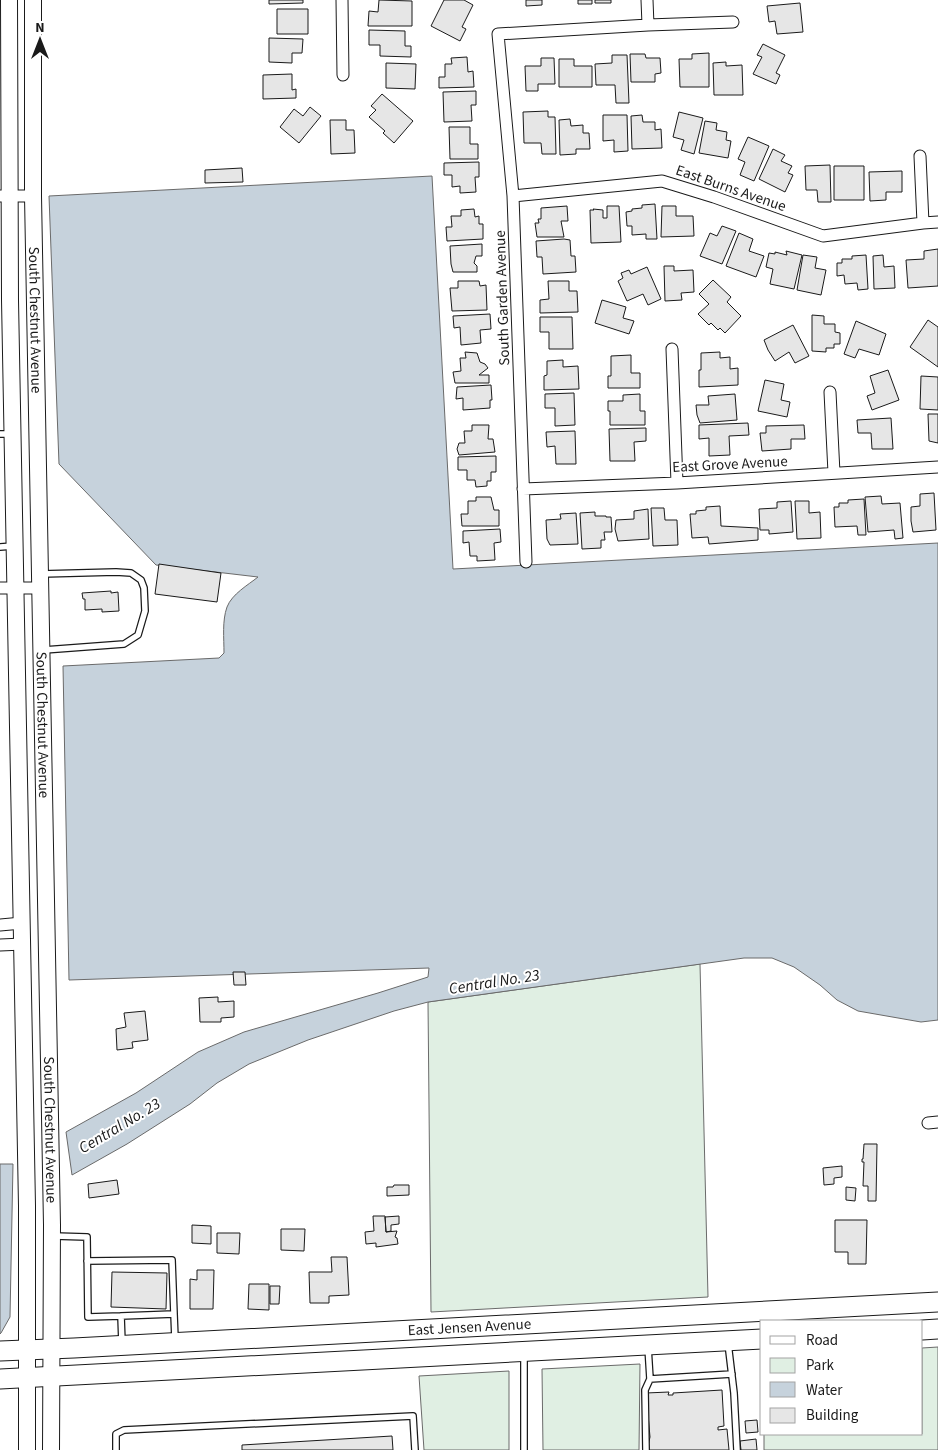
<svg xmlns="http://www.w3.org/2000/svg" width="938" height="1450" font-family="'Source Sans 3',sans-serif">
<rect width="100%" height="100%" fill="#fff"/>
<path fill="#e0efe3" stroke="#6a6a6a" d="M700,964L708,1297L431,1312L428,1002Z
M938,1347V1450H764V1434H922V1348Z
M640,1364L639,1450H543L542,1369Z
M509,1371V1450H424L419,1376Z"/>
<path fill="#c6d2dc" stroke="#6a6a6a" d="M432,176L453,569L938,543V1020L921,1022L858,1011L837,1000L820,985L794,967L772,958H744L428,1002L394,1011L308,1040L249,1064L217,1083L190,1104L127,1144L72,1175L66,1132L136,1093L198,1052L244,1032L378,993L428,977L429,968L69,980L63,666L219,658L224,653C224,638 222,621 227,607C232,594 248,585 258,577L156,565L59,464L49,196Z
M0,1164H13L10,1317L1,1333L0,1334Z"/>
<path fill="#e6e6e6" stroke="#1a1a1a" d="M269,0H303V3L269,4Z
M379,0L412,1V26H368L369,11L378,12Z
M444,0H464L473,5L462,27L466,29L460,41L431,26Z
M526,0H542V5L526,6Z
M578,0H592V4H578Z
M595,0H611V3H595Z
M800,3L803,32L777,34L775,21L769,22L767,6Z
M277,9H308V34H277Z
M369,30L405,31V46H411V57L380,56V45H369Z
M269,38L303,39L302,53H292V63L269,62Z
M763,44L785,55L776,73L780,75L776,84L753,74L762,57L757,55Z
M709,53V87H680L679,59H692V54Z
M630,54H645L646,58H660L661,73L655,74V82H631Z
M612,55H627L629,103H616L615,85H596L595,64L612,63Z
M467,57L468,72L473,71L474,87L439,88V77H445V64H452L451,58Z
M541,58H554L555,84H538V91H526L525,66H541Z
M559,59H574V66H592V87H559Z
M726,62V66L742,65L743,95H714L713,63Z
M386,63L416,64L415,89L386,88Z
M292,74V90L296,89V98L263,99V75Z
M476,91V105H471L472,121L444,122L443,92Z
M382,94L413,121L394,143L383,133L385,131L369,117L376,110L371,106Z
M310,107L321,116L299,143L280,127L294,109L303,116Z
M548,111V117H555L556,154H542L541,143H524L523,112Z
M679,112L703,118L694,154L681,150L684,140L673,137Z
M603,115H627L628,151L614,152V140L603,141Z
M642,115L643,122H655V130L661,129L662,148L632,149L631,116Z
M570,119L571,126L583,125V133H589L590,149H576V154L560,155L559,120Z
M330,120H346V130H354L355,153L331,154Z
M705,121L717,123L716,130L727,132L726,140L731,141L728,158L699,153Z
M449,127H470V144H478V159H450Z
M748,137L769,146L754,181L740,175L745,162L738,159Z
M773,149L785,155L781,161L792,166L788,173L793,175L785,192L759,179Z
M479,162V177H475L476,192L460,193V186L452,187V175H444V163Z
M830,165L831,202H818L817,190H806L805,166Z
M834,166H864V200H834Z
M242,168L243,182L205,183V170Z
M902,171V192H886V200L870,201L869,172Z
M655,204L657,239H646V234L632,235V226H627L626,212L632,211V209L642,208V205Z
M567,206L568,221H561L564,237H537L535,223H539L538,219H541V208Z
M607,206H619L621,242L591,243L590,210H594L593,209L603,210V218H607Z
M662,206H676V216H693L694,236L661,237Z
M474,209L475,217L479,216V224H483V239L447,241L446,227H452L451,216H461V210Z
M722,226L736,231L722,264L700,256L710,233L717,236Z
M739,233L753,239L749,251L764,256L756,277L726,266Z
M564,239L570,240L571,256H575L576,272L543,274L542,257H537L536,241Z
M482,244V256H476L474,263L477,266V272H453L451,264L450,246Z
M938,249V286L908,288L906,260L924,259V251Z
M786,251L802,255L794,289L770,284L773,269L766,267L769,253L775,254V252L787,255Z
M803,255L817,257L815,268L826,270L821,295L797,290Z
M866,255L868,289L858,290L857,283L845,284L844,275L837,276V263H842V259H852V256Z
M883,255L884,267L894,266L895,288L874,289L873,256Z
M664,266H674V271L693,270L694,292L681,293L682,300L665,301Z
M647,267L661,299L648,305L643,294L627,301L618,281L623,278L621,273L629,270L631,274Z
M713,280L731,297L727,302L741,316L725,333L720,328L718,330L711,323L709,325L698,314L709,304L699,294Z
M458,281H479L480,286L486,285L487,310L452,311L450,288H458Z
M548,281H569V291H577L578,312L540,313V300L549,299Z
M602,300L626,307L623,318L634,321L629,334L595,323Z
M490,314L491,329L480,330L481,343L461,345L460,327L454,328L453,316Z
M812,315L824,316V324H835V332L840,333V344H834V348H826V352L812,351Z
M540,317H572L573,349H549V332H540Z
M928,320L938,327V367L910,347Z
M856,321L886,334L879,355L859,349L855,358L844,354Z
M793,325L809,356L795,363L789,352L775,361L768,350L764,340Z
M465,352L477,353L480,362L485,364L488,368L479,375H489V383H455L453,372L461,371L460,358H466Z
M720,352V358L730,357V369L738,368V385L699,387V370H701V353Z
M631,355V373H640V388H608V376H611V356Z
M563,360V367L578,366L579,389L544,390V376L547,375V361Z
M888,370L899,400L872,410L867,396L875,393L870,376Z
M921,376L938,377V410L920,409Z
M765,380L784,384L781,400L790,402L787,417L758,411Z
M491,385L492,400H490V408L463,410V398L456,399L457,387Z
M574,393L575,425L555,426V408H545V394Z
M640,394V411H645V425H610V411H608V401H623V395Z
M735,394L737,420L700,423L697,415L696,405H709L708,396Z
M928,414H938V443L929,441Z
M891,418L893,449H872L871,433H858L857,420Z
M748,423L749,435L729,436L730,455L709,456V438L699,439V425Z
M472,425H489L488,439H493L495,452L459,455L457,449L459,443H465L464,431H472Z
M804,425L805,439H791V449L762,451L760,433H766V426Z
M646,428V441L634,442L635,461H610L609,429Z
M575,431L576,464H556L555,446L547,447L546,432Z
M496,456V472H491V481H487V486L476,487L475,480H467V470H458V457Z
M934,493L936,530L913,532L911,521V507L920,506V494Z
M881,496L882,504L900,503L903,538L895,539L894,530L868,532L865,497Z
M476,497H491L494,510H499V526H462L461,514H468V501H476Z
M864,499L866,535H858L857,526L835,527L834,507H839V503H848V500Z
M791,501L793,532L769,534V530H760L759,509L777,508V502Z
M795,501H809V513L820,512L821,538L797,539Z
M720,506L721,526L758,528V540L709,544L708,537L692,538L690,514H696V511L706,510V507Z
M651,508H664L665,520H677L678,545L653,546Z
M648,509L649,539L618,541L615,529L616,520L634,519V511Z
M595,512V516H606V517H611L612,532H604L605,540H601V548L582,549L580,513Z
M576,513L578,544L550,545L547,539L546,520L561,519L560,514Z
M500,529L501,542L494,543L495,560L477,561V556H470L469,542L463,543V531Z
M159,564L221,573L217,602L155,594Z
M111,591V593L118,592L119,611L102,612V609L85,610V599H83L82,593Z
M233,972H245L246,985H234Z
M218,997V1002L234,1001V1017L221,1018V1022H200L199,998Z
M145,1011L148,1040L132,1042L133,1048L117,1050L116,1029L126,1027L124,1013Z
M864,1144H877L876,1201H868V1186H863L864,1162H862V1159H863Z
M842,1166V1177L834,1178V1184L824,1185L823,1168Z
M117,1180L119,1194L89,1198L88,1184Z
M394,1185H409V1195L387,1196V1187H393Z
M846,1187L856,1188L855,1201L846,1200Z
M373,1216H385L386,1232L397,1231L395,1237L397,1238L398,1244L376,1247V1243L366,1244L365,1232L374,1231Z
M399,1216V1224L391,1225V1231L386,1232L385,1217Z
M835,1220H867L866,1264H848V1252H835Z
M192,1225L211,1226V1244L192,1243Z
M281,1229H305L304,1251L281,1250Z
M217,1233H240L239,1254L217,1253Z
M331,1257H347L349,1295L329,1296V1303H310L309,1272H332Z
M197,1270H214L213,1309H190V1279L197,1280Z
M112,1272L167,1273L166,1309L111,1307Z
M249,1284H269V1310L248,1309Z
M270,1286H280L279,1304H270Z
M722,1390L724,1426L718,1427V1430L727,1429L729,1450H647L650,1437L646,1393L669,1392L668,1395H673V1393Z
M757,1420L758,1432L746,1433L745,1421Z
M392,1436L393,1450H242V1445Z
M756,1439L757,1450H741L740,1441Z"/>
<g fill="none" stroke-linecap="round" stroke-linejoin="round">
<g stroke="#1a1a1a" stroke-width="8">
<path id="service" d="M0,434H11
M0,547L13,546
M41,574L116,572L131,573L141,580L144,588L145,611L138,635L124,644L44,650
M54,1236L87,1237L88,1317L121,1316L122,1343
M87,1261L172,1260L174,1314L121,1316
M174,1314L175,1339
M728,1343L734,1393L737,1450
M524,1355V1450
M650,1379L732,1374
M116,1450V1434L124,1430L413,1416L415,1450
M646,1450L645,1390L650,1379L648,1347"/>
</g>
<g stroke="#1a1a1a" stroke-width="13">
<path id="minor" d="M342,0L343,75
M647,0L648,25
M920,156L923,223
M0,196H33
M513,196L662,181L714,197L823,236L923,223L938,222
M672,349L677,483
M830,392L834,473
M523,489L677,483L938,467
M526,562L513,196L498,34L648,25L733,22
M0,588H41
M0,925L22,923
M0,945L23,944
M928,1123L938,1122"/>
</g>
<g stroke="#1a1a1a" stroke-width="18">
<g id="secondary">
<path d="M9,0L10,300L27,1206V1450"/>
<path id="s1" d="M33,0V196L52,1225L51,1450"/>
</g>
</g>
<g stroke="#1a1a1a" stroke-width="21">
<g id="primary">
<path d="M922,1330L938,1329"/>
<path id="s2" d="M0,1351L74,1348L938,1302"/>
<path d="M0,1379L762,1339"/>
</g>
</g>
<use href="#service" stroke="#fff" stroke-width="5.5"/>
<use href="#minor" stroke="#fff" stroke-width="11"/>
<use href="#secondary" stroke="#fff" stroke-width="16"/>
<use href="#primary" stroke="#fff" stroke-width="19"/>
</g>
<g text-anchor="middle" stroke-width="4" stroke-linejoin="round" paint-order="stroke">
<g font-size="15" fill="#1a1a1a" stroke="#fff">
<text transform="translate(731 188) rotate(19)" y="5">East Burns Avenue</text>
<text transform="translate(502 298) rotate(-92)" y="5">South Garden Avenue</text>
<text dy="5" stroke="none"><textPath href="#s1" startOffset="320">South Chestnut Avenue</textPath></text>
<text transform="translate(730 464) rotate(-3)" y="5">East Grove Avenue</text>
<text dy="5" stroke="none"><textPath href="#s1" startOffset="725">South Chestnut Avenue</textPath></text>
<text dy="5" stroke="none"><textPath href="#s1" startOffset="1130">South Chestnut Avenue</textPath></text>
<text dy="5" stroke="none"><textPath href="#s2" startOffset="470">East Jensen Avenue</textPath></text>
</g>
<g font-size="16" font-style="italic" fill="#1a1a1a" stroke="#fff">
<text transform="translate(494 981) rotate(-9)" y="6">Central No. 23</text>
<text transform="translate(119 1125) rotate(-31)" y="6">Central No. 23</text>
</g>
</g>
<rect x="760" y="1320" width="162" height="115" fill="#ffffff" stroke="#a3a3a3"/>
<rect x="770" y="1336" width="25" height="8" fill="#ffffff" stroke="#a3a3a3"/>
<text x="806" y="1345" font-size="15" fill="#1a1a1a">Road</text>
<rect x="770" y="1358" width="25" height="15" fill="#e0efe3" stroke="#a3a3a3"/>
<text x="806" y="1370" font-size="15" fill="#1a1a1a">Park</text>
<rect x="770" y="1382" width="25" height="15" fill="#c6d2dc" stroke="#a3a3a3"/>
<text x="806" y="1395" font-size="15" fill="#1a1a1a">Water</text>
<rect x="770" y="1408" width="25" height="15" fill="#e6e6e6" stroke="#a3a3a3"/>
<text x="806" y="1420" font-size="15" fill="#1a1a1a">Building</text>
<g transform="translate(40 40)" stroke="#ffffff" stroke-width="4" paint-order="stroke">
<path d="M0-4L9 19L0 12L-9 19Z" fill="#1a1a1a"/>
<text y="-8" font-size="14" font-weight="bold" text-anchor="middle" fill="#1a1a1a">N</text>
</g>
</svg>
